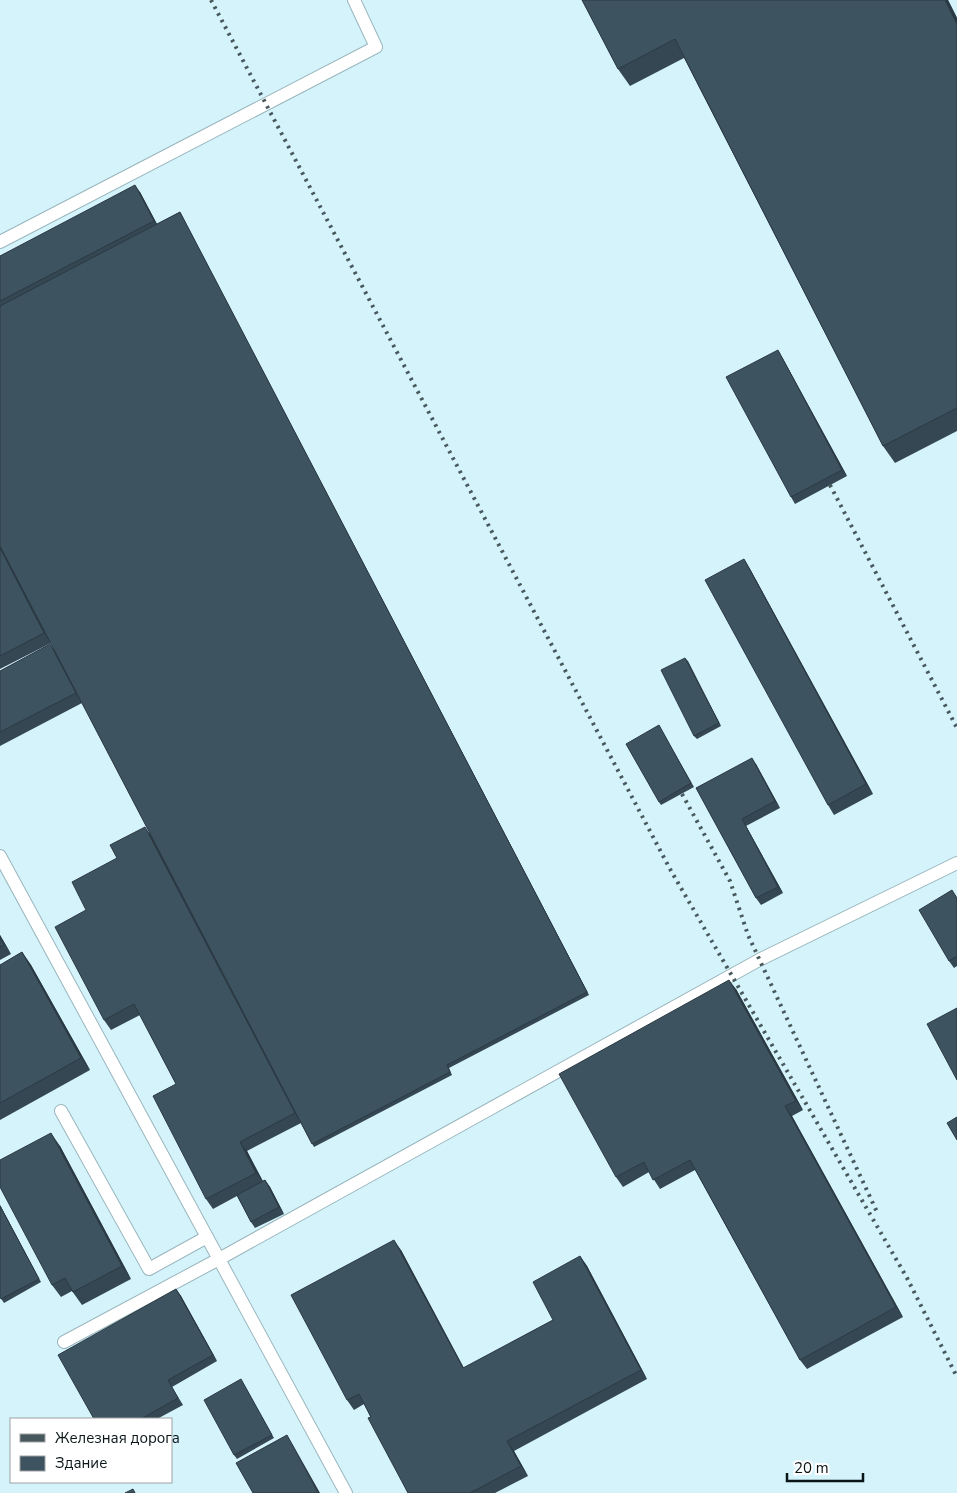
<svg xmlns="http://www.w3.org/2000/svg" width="957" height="1493" font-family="'Nunito Sans',sans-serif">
<rect width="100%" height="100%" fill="#d5f3fb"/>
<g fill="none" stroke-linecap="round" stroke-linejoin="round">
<g stroke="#99b6bd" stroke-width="14">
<path id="lane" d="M0,242L376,47L354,0
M0,856L346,1493
M61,1111L149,1269L207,1237
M64,1342L219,1259L759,960L957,863"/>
</g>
<use href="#lane" stroke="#fff" stroke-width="12"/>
<path stroke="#48595d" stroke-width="4" stroke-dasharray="2.5 5" stroke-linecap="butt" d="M211,0L670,869L907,1278L957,1377
M830,485L957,728
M682,794L730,881L748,935L877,1212"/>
</g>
<path fill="#354753" d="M582,0H948L957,18V431L895,463L883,446L684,58L630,86L618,69Z
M140,192L157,224L180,212L182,216L589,995L449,1068L452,1075L314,1147L301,1123L247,1151L263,1181L265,1180L270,1187L284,1214L255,1228L251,1222L237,1196L213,1209L206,1199L176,1084L140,1015L111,1030L104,1020L86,910L117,858L150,833L82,703L0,746V671L55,651L51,643L0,669V256Z
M782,357L847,476L795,504L791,497Z
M744,559L750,569L873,794L834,815L828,805Z
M685,658L721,726L697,739L694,736Z
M661,729L694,787L661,805L659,802Z
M756,764L780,808L746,826L783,893L761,905L756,898L696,788Z
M957,897V966L954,968L949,961Z
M0,935L11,954L0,960Z
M22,952L31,965L90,1070L0,1120V965Z
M736,989L803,1110L792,1116L903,1317L807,1369L800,1360L695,1170L660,1189L649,1172L623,1187L616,1177Z
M60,1146L131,1279L82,1305L72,1291L61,1297L52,1285Z
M0,1205L41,1282L4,1303L0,1297Z
M401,1250L464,1368L553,1320L580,1256L587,1266L647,1379L514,1451L528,1476L495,1493H408L364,1404L354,1410L347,1400Z
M176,1289L181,1296L217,1361L172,1387L183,1405L157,1419H94Z
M243,1383L274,1438L237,1459L234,1455Z"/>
<path fill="#2b3a43" d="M945,0H948L957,18V24Z
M135,185L140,192L159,228L154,221Z
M180,212L182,216L589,995L587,992Z
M778,350L782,357L847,476L842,470Z
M0,545L51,643L44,633L0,548Z
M744,559L750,569L873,794L866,784Z
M50,644L57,654L82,703L76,693Z
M685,658L688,661L721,726L719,723Z
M752,758L756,764L780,808L775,801Z
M742,819L746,826L783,893L778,887Z
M145,827L152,837L301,1123L295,1113Z
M0,935L11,954L0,938Z
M22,952L31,965L90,1070L81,1058Z
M729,980L736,989L803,1110L796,1101Z
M785,1106L792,1116L903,1317L896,1307Z
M51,1133L60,1146L131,1279L122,1266Z
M240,1142L247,1151L263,1182L256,1173Z
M265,1180L270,1187L284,1214L279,1207Z
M0,1205L41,1282L0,1206Z
M394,1240L401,1250L469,1378L463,1368Z
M580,1256L587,1266L647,1379L641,1370Z
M176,1289L181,1296L217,1361L213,1355Z
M287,1435L293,1445L320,1493H318Z
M507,1441L514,1451L528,1476L521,1466Z"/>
<path fill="#3e5360" stroke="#2b3a43" d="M582,0H945L957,24V408L883,446L675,39L618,69Z
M135,185L154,221L0,301V256Z
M180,212L587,992L447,1065L450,1072L312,1144L0,546V306Z
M778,350L842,470L791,497L726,377Z
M0,548L44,633L0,656Z
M744,559L866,784L828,805L705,580Z
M50,644L76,693L0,732V671Z
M685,658L719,723L694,736L661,670Z
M659,725L691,783L659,802L626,744Z
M752,758L775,801L742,819L778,887L756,898L696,788Z
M145,827L295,1113L240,1142L256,1173L206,1199L153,1096L176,1084L134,1004L104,1020L55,927L86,910L72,882L117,858L110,845Z
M952,890L957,898V956L949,961L919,910Z
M0,938L4,945L0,947Z
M22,952L81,1058L0,1103V965Z
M729,980L796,1101L785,1106L896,1307L800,1360L690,1160L653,1180L644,1162L616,1177L559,1074Z
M957,1008V1080L927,1024Z
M957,1117V1140L947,1123Z
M51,1133L122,1266L73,1292L65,1278L52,1285L0,1187V1160Z
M265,1180L279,1207L251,1222L237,1195Z
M0,1206L39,1279L1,1299L0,1297Z
M394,1240L463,1368L553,1320L533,1282L580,1256L641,1370L507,1441L521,1466L470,1493H408L368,1418L371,1417L359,1394L347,1400L291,1295Z
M176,1289L213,1355L168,1380L178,1398L141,1419H94L58,1355Z
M241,1379L272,1435L234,1455L204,1400Z
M287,1435L318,1493H253L236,1463Z
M133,1489L135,1493H125Z"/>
<rect x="10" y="1418" width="162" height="65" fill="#ffffff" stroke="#9da1a3"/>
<rect x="20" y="1434" width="25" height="8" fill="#48595d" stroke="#9da1a3"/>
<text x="55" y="1443" font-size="15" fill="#0a1518">Железная дорога</text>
<rect x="20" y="1456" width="25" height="15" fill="#3e5360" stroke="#9da1a3"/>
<text x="55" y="1468" font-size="15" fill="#0a1518">Здание</text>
<path d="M787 1473v8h76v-8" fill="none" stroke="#0a1518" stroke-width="2.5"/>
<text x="794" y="1473" font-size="15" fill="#0a1518" stroke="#ffffff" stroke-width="4" paint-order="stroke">20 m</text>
</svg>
